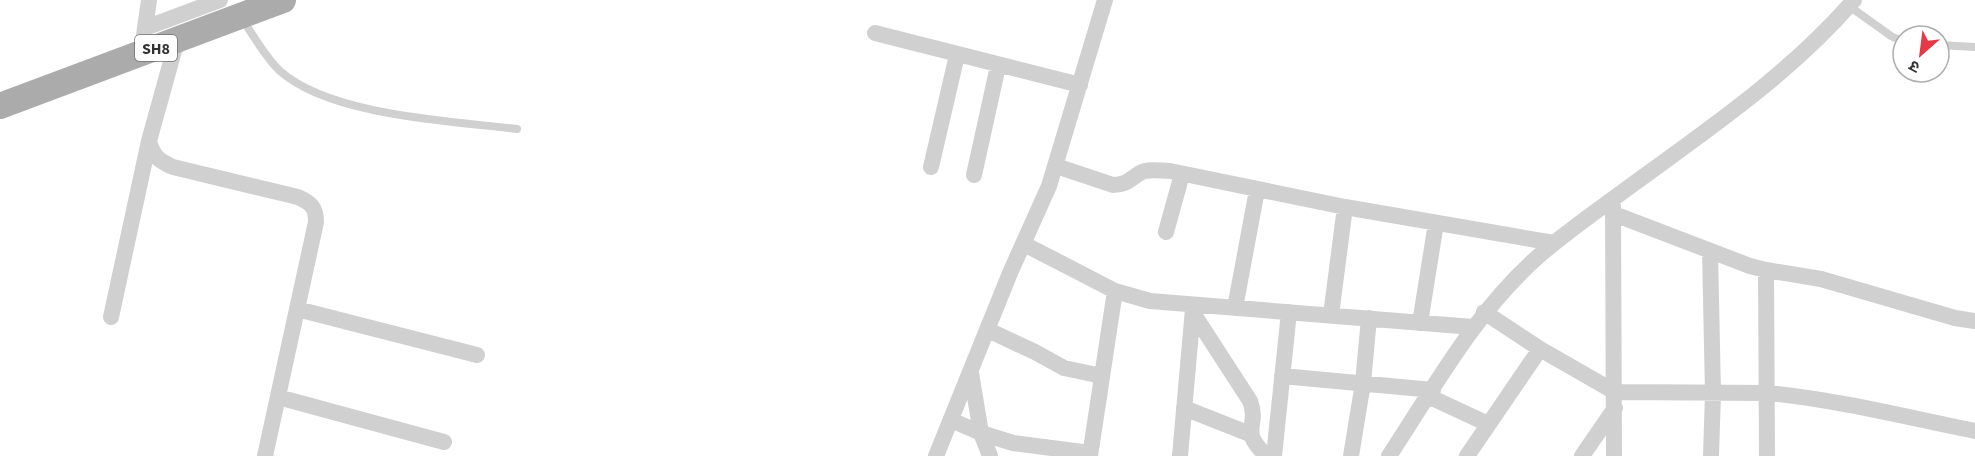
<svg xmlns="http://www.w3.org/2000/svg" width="1975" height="456" font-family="'Source Sans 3','Noto Sans Devanagari',sans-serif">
<rect width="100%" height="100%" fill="#fff"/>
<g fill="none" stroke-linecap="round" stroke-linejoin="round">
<path stroke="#d0d0d0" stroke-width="8" d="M1849,6L1891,36L1903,42
M242,19C254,36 265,57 280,71C331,116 451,121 517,129
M1939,45L1975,47"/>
<path stroke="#d0d0d0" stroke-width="16" d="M145,28L220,0
M875,33L1080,85
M144,35L149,0
M177,40L149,141C153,156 159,161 173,167L298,197C311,203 316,207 316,222L265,456
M1056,166L1113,185C1126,185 1129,180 1140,173C1148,168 1160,171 1170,171L1345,207L1554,243
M931,167L957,55
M974,175L998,66
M1613,205L1614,456
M1614,214L1750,266L1766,270L1821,279L1955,318L1975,321
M1166,232L1182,174
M1024,244L1115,291L1150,301L1473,327
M1710,251L1713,393L1711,456
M1766,270L1767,456
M1235,308L1257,190
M297,309L477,355
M1484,312L1540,349L1615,392L1768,393C1838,400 1906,417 1975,431
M1193,313L1250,401C1260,427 1238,430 1267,456
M1331,315L1345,207
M111,317L149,141
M1420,323L1436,223
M988,330L1035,352L1064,368L1102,376
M971,373L981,433L990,456
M1282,376L1433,390
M1428,396L1488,424
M278,397L444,442
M1184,408L1250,434
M951,420L981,433L1013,443L1090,453
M936,456L1010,273L1049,186L1105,0
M1090,456L1115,291
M1180,456L1193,309
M1274,456L1289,312
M1351,456L1363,383L1369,318
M1389,456C1435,386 1477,309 1541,254C1562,236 1584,220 1606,204C1692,140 1784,81 1854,0
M1467,456L1540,349
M1582,456L1615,408"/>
<path stroke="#ababab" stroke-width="26" d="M0,106L283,0"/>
</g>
<g text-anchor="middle" stroke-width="6" stroke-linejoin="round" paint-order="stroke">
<rect fill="#fff" stroke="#707070" stroke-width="1.5" x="135" y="35" width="42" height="26" rx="4.5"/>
<g font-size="16" font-weight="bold" fill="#333">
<text x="156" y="54">SH8</text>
</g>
</g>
<g transform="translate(1921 54) rotate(208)"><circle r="28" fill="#ffffff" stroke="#adadad" stroke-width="1.5"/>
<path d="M0-4.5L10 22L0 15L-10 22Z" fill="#e63946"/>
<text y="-9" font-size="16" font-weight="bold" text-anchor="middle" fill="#333333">उ</text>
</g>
</svg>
